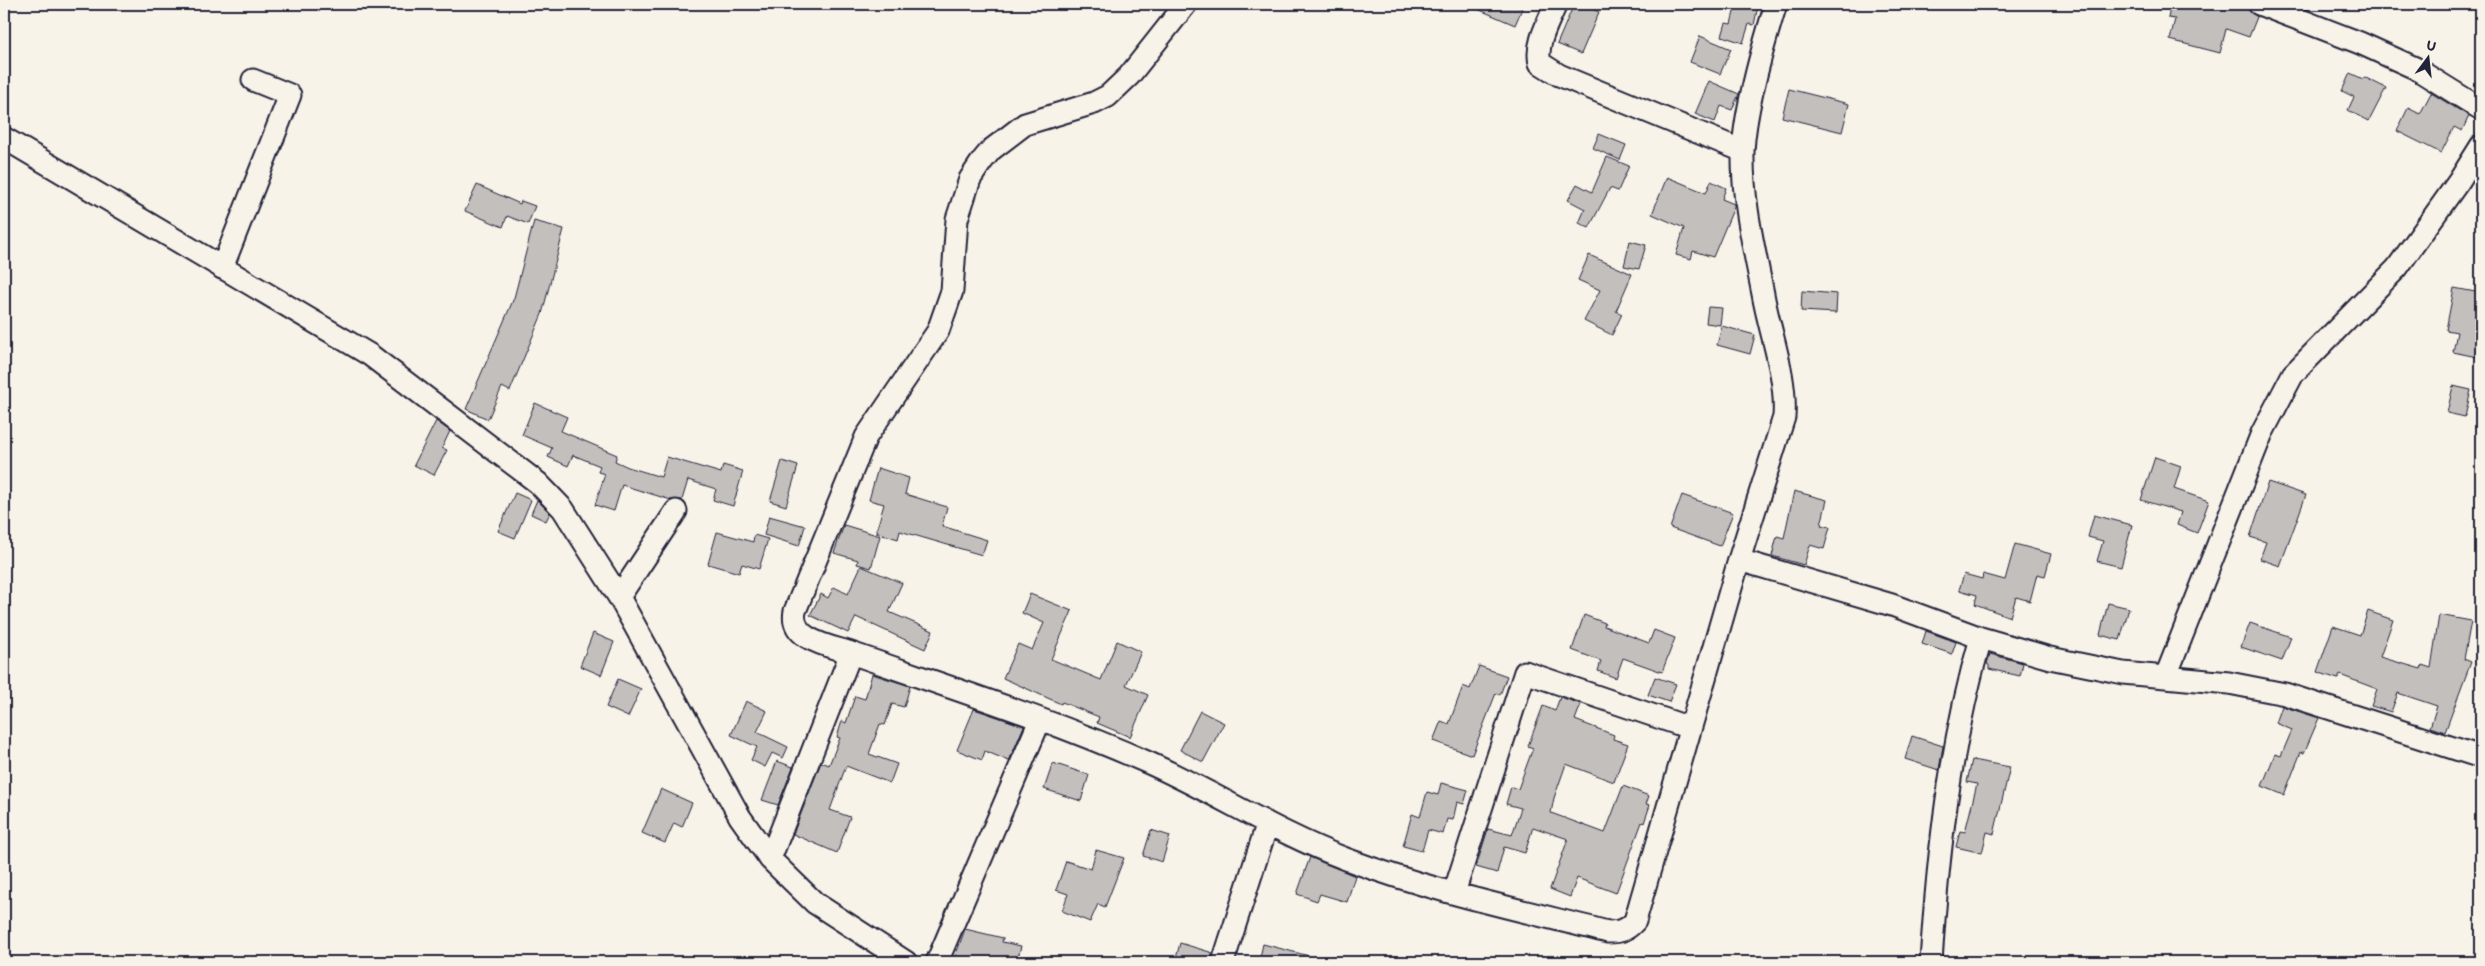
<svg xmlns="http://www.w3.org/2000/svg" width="2485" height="966" font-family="Itim,sans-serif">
<rect width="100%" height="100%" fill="#f7f3e8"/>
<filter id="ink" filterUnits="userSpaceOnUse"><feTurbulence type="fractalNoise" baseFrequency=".02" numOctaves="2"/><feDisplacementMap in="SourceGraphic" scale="10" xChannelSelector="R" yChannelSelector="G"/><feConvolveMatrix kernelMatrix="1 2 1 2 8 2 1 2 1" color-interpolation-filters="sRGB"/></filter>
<g filter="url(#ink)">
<path fill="#c2bfbd" stroke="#22223b" d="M1466,4H1524L1515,25Z
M1574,4H1581L1599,12L1581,54L1557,44Z
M1736,4L1758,6L1754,25L1749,24L1743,43L1722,36L1726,23L1731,24Z
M2171,4H2237L2247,8L2257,17L2249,37L2226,29L2220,53L2170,40L2175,19L2168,18Z
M1700,36L1731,49L1720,74L1690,62Z
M2350,73L2363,79L2364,77L2386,88L2369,121L2348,110L2354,97L2342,91Z
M1709,81L1739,94L1732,110L1721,106L1715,122L1695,114Z
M1789,89L1849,104L1842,132L1782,117Z
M2431,93L2469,116L2462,131L2454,127L2441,153L2397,131L2408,108L2420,114Z
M1599,134L1626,145L1620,160L1593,148Z
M1607,157L1629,166L1618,191L1610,188L1589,228L1579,223L1585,209L1568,200L1577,184L1592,192Z
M1667,177L1706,193L1711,181L1726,188L1722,199L1734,204V207L1713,257L1693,251L1691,259L1676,255L1684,228L1652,214Z
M477,185L520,204L521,201L535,206L528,224L507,216L503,227L465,211Z
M534,221L564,229L542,314L510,391L502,387L488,419L466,409L514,298Z
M1630,241L1646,245L1639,269L1624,266Z
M1589,255L1632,274L1616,311L1622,314L1612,335L1584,321L1600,290L1578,280Z
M2454,288L2481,293V336L2477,357L2453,352L2457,332L2446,330Z
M1802,291L1837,294L1836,313L1801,311Z
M1708,307L1722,308L1720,325L1706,323Z
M1722,326L1755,335L1750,354L1717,345Z
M2453,386L2471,390L2465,417L2447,413Z
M535,403L567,417L561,431L617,455L615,461L628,467L661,477L667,457L721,473L723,465L743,471L733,506L713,500L716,489L688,480L682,500H671L622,485L614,511L595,505L605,474L598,472L600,466L573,455L568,466L548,457L552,448L522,435Z
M436,421L450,431L442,448L447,450L434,475L414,465Z
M2155,457L2181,466L2174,489L2209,501L2197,533L2177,525L2181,512L2141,500Z
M782,461L798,466L786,506L770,501Z
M878,468L909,478L905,494L947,507L942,526L987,540L982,555L900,531L898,539L876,532L884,504L869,500Z
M2268,482L2306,495L2280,566L2260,559L2266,542L2250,537Z
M1794,491L1827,500L1821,525L1830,527L1824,549L1810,545L1804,565L1772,556L1777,536L1784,538Z
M515,493L531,500L515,538L498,531Z
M1682,495L1733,513L1720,546L1670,528Z
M537,500L550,513L546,521L531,514Z
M2094,515L2132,525L2121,567L2097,561L2103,541L2088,537Z
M769,516L805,526L799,546L764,535Z
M844,525L880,536L871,568L857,564L858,560L834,553Z
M717,532L753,542L754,535L768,539L759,569L742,564L739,573L708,564Z
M2015,544L2051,554L2045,576L2037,574L2030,601L2016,597L2010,617L1975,604L1977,595L1959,590L1964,574L1982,579L1983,574L2005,580Z
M861,566L902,583L889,612L933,631L925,649L856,617L848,633L810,615L821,594L828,598L834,587L848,594Z
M1030,594L1072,611L1051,659L1101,680L1117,641L1141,652L1126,685L1148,695L1130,737L1097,723L1099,717L1062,702L1061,704L1003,678L1018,644L1032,650L1044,623L1022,613Z
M2108,603L2129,608L2120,640L2100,635Z
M2368,611L2393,620L2380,657L2421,669L2422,665L2431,668L2439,615L2471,621L2464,659L2471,662L2445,732L2430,727L2437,706L2398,693L2391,712L2371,706L2377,689L2340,675L2338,679L2317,672L2333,626L2360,635Z
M1584,615L1605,623L1604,626L1649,643L1654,630L1675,638L1662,672L1623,658L1616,678L1598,671L1601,661L1572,650Z
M2250,623L2291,637L2282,661L2241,647Z
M1926,631L1956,642L1952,654L1922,644Z
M593,633L614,642L601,675L580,666Z
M1990,654L2023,663L2020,676L1989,669V665L1987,664Z
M1479,666L1507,676L1500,695L1496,693L1472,755L1433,741L1441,721L1449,724L1463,686L1470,689Z
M872,674L910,686L904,707L892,704L885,725L880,724L869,754L897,764L890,783L846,766L830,810L850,817L837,853L793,834L821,762L829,765L840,738L837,737L842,721L846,723L855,696L865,699Z
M1655,677L1676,684L1669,702L1648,695Z
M618,679L641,689L628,717L606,707Z
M1560,697L1581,704L1575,720L1614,735L1613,739L1628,744L1614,782L1566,764L1554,798L1551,813L1605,833L1623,786L1649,796L1646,804L1650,805L1644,823L1642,822L1616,893L1577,878L1570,897L1550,889L1568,839L1533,827L1525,853L1504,847L1497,873L1476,867L1488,829L1512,835L1521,808L1506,804L1511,787L1518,789L1533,748L1528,746L1543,706L1555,711Z
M746,701L767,711L757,732L788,747L783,758L772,753L765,767L751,760L757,747L731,735Z
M2282,706L2319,718L2304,753L2301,752L2284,795L2262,786L2275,754L2281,756L2292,730L2276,723Z
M974,709L1024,726L1009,761L985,751L982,760L957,750Z
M1200,711L1224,723L1203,762L1180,750Z
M1912,736L1943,746L1939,770L1905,759Z
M1972,760L2010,767L1994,834L1987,832L1982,853L1956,847L1960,831L1965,832L1977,784L1967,782Z
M777,761L793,767L778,805L762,800Z
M1053,763L1089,775L1081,801L1044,789Z
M1441,783L1468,790L1464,804L1457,802L1453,820L1447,819L1443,834L1428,830L1422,851L1403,846L1412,814L1420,817L1427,792L1438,795Z
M661,789L692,803L682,827L674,823L665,843L642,833Z
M1151,830L1170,836L1162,862L1143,856Z
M1096,850L1124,858L1105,907L1098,904L1090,922L1062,911L1068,894L1056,890L1066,861L1091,869Z
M1310,857L1355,876L1347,902L1320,894L1317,901L1297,894Z
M965,929L1003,938L1002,942L1021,946L1017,962H976L955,957Z
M1180,943L1213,953L1211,962H1175Z
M1263,944L1313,957V962H1259Z"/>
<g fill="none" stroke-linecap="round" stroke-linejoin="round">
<g stroke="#22223b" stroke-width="25">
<path id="minor" d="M1556,4C1549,21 1535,44 1540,63L1559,75L1743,151
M2259,4L2360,43L2415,68L2481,109
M4,138L370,355L538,483L563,509L619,597L740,817L770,859L815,903L906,962
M222,268L290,95L253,80
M1739,560L1784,417C1787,376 1770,334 1763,294C1754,248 1742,199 1743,152C1745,108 1763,46 1776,4
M619,597L676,511
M851,653C830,646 789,640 795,611L866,437L938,331L952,291L957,219L970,179L982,161L991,150L1025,124L1094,103L1108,96L1129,76L1186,4
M2166,676L2262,433L2293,374L2397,268L2459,181L2481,146
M770,859L851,653C951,688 1052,720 1149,763C1216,793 1277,833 1346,859C1431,891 1520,910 1608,932C1621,932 1627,930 1635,921L1739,560L1892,605L1981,638
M1454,893L1525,672L1690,728
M937,962L1040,720
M1223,962L1267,825
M1931,962C1938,853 1950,744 1981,638L2050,658L2123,673L2229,683L2285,694L2481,757"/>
</g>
<use href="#minor" stroke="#f7f3e8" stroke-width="21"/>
</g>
</g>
<rect width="2485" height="966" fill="none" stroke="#f7f3e8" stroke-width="20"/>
<rect x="10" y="10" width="2465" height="946" fill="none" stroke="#22223b" stroke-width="2" filter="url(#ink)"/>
<g transform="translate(2428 58) rotate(15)" stroke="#f7f3e8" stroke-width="4" paint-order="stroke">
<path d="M0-4L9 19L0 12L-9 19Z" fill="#22223b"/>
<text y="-8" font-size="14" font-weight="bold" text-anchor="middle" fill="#22223b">U</text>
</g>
</svg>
